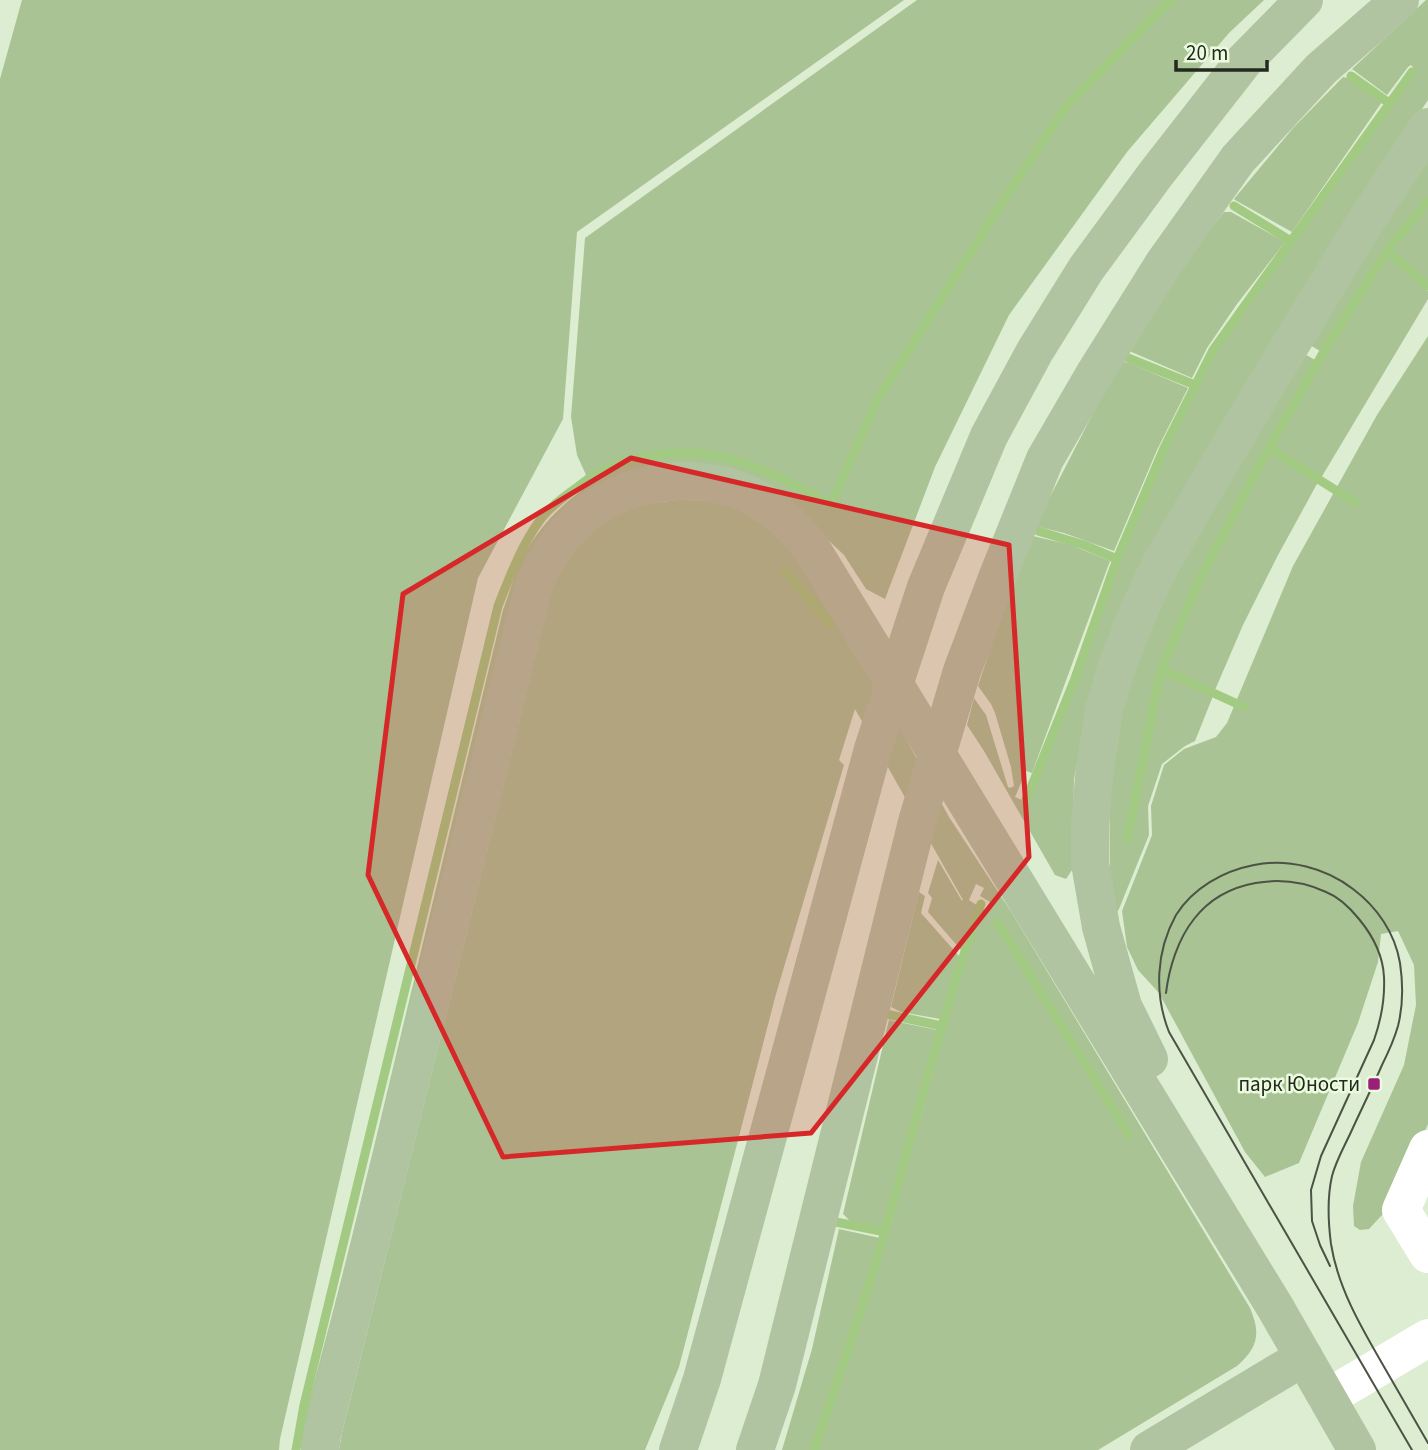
<svg xmlns="http://www.w3.org/2000/svg" width="1428" height="1450" font-family="'Source Sans 3',sans-serif">
<rect width="100%" height="100%" fill="#ddedd1"/>
<path fill="#a9c395" fill-rule="evenodd" d="M22,0H904L577,232L563,419L478,578L280,1439L279,1450H0V79Z
M917,0H1264L1229,33L1127,152L1009,315L935,467L885,599L866,589L844,555L803,516L765,488L565,515L311,1450H301L303,1428L310,1398L349,1251L503,610C510,592 515,570 525,553C542,523 563,504 590,484L577,455L571,417L585,238Z
M1426,0H1428V100L1342,227L1089,703L1074,779L1072,870L1066,879L1055,875L984,751L967,725L974,698L986,715L1008,787L1010,788L1014,786L1011,767L995,713L991,704L978,686L1007,598L1033,536L1071,545L1110,561L1032,773L1026,771L1015,797L1026,802L1036,783L1050,749L1119,558L1167,448L1215,350L1415,70L1411,65L1408,67L1387,95L1352,69Z
M1343,77L1348,78L1382,102L1292,232L1235,200L1234,199L1293,128Z
M1428,154V197L1385,249L1320,351L1308,344Z
M1428,203V284L1389,251Z
M1224,212H1231L1285,242L1237,304L1207,348L1192,378L1127,350L1181,266Z
M1387,255L1428,291V299L1321,478L1272,447L1328,347Z
M1428,336V1124L1394,1202L1369,1229L1360,1230L1354,1226L1353,1206L1361,1162L1404,1065L1416,1005L1414,965L1398,931L1381,934L1378,962L1358,1023L1299,1163L1265,1177L1245,1152L1159,993L1138,970L1127,947L1122,911L1152,835L1151,806L1164,765L1184,749L1216,737L1227,723L1293,566L1377,415Z
M1303,353L1315,360L1267,447L1200,574L1159,665L1124,841H1129L1162,674L1213,696L1195,741L1185,746L1162,764L1148,806L1149,835L1119,909L1114,917L1110,885L1109,776L1129,679L1165,596L1226,481Z
M1120,361L1129,363L1188,388L1157,450L1114,551L1064,533L1035,526Z
M1270,451L1318,482L1277,557L1243,625L1215,690L1164,666L1201,581Z
M645,499L726,501L786,539L869,672L949,817L1012,913L1250,1308C1261,1334 1258,1347 1237,1366L1098,1450H818L888,1236L966,953L982,908L986,910L990,902L980,896L984,888L976,884L969,900L978,906L961,950L928,912L932,898L928,893L938,860L962,901L963,900L855,709L839,760L844,765L776,994L679,1367L645,1450H339L342,1433L555,578L591,528ZM998,919L1132,1137L1129,1139L994,923Z
M919,892L925,896L921,913L959,956L940,1019L901,1012L891,1007Z
M889,1020L937,1030L883,1228L851,1222L843,1214Z
M839,1229L880,1238L836,1382L812,1450H782L812,1349Z"/>
<g fill="none" stroke-linecap="round" stroke-linejoin="round">
<path stroke="#a3ca83" stroke-width="9" d="M1351,76L1389,103
M1234,206L1291,241
M1387,251L1428,286
M1128,358L1195,385
M1269,448L1356,503
M1038,531L1084,545L1117,559
M785,571L830,624
M1161,669L1244,707
M1026,800L1074,681L1117,559L1164,448L1213,350L1412,72
M1127,840L1161,669L1200,579L1269,448L1327,346L1387,251L1428,201
M997,922L1129,1135
M886,1014L942,1026
M836,1222L885,1232
M296,1450L304,1405L498,606C510,576 521,546 540,520C548,509 561,499 572,491C579,486 586,480 594,475C634,452 689,447 734,460C768,470 800,488 831,504L877,401L999,207L1067,105L1159,11L1172,0
M814,1450C839,1378 864,1305 885,1231C916,1122 943,1011 981,904"/>
<path stroke="#fff" stroke-width="38" d="M1428,1149L1401,1210L1428,1254
M1327,1398L1428,1338"/>
<path stroke="#b1c4a1" stroke-width="38" d="M1149,1059L1123,1006L1101,927L1090,863V825L1094,777L1104,710L1116,669L1137,615L1159,567L1266,385L1366,221L1428,127
M320,1450L322,1435L535,581C549,555 563,531 587,513C639,474 718,469 772,508C786,519 798,532 810,546L1275,1307L1357,1450
M678,1450L702,1379L873,749L926,587L989,436L1035,351L1086,269L1155,175L1244,61L1304,0
M755,1450L777,1385L917,822L962,671L999,573L1045,459L1095,373L1164,263L1238,159L1321,69L1400,0
M1149,1450L1304,1357"/>
<path stroke="#4b5345" stroke-width="2" d="M1166,993C1169,968 1178,939 1194,919C1225,879 1283,872 1326,892C1339,897 1350,908 1359,919C1373,936 1383,955 1384,977C1385,999 1381,1020 1374,1040L1321,1156L1311,1190L1312,1221L1320,1245L1330,1266
M1412,1450L1169,1032C1154,994 1156,951 1176,915C1193,888 1223,871 1254,865C1288,858 1326,868 1353,889C1377,907 1395,933 1400,963C1403,983 1403,1006 1398,1026C1394,1040 1388,1053 1382,1065C1372,1088 1361,1110 1351,1132C1344,1147 1336,1161 1332,1176C1327,1198 1328,1221 1331,1244C1338,1288 1361,1327 1383,1365C1398,1391 1413,1417 1428,1443"/>
</g>
<path fill="#d62828" fill-opacity="0.2" stroke="#d62828" stroke-width="5" stroke-linejoin="round" d="M631,458L1009,545L1029,857L811,1133L503,1157L368,875L403,594Z"/>
<rect fill="#991f78" stroke="#eafbde" stroke-width="2.5" x="1367" y="1077" width="14" height="14" rx="3.5"/>
<g text-anchor="middle" stroke-width="5" stroke-linejoin="round" paint-order="stroke">
<g font-size="21" fill="#23291f" stroke="#eafbde" text-anchor="end">
<text x="1360" y="1091">парк Юности</text>
</g>
</g>
<path d="M1176 60v10h91v-10" fill="none" stroke="#23291f" stroke-width="3.5"/>
<text x="1186" y="60" font-size="21" fill="#23291f" stroke="#eafbde" stroke-width="5" paint-order="stroke">20 m</text>
</svg>
